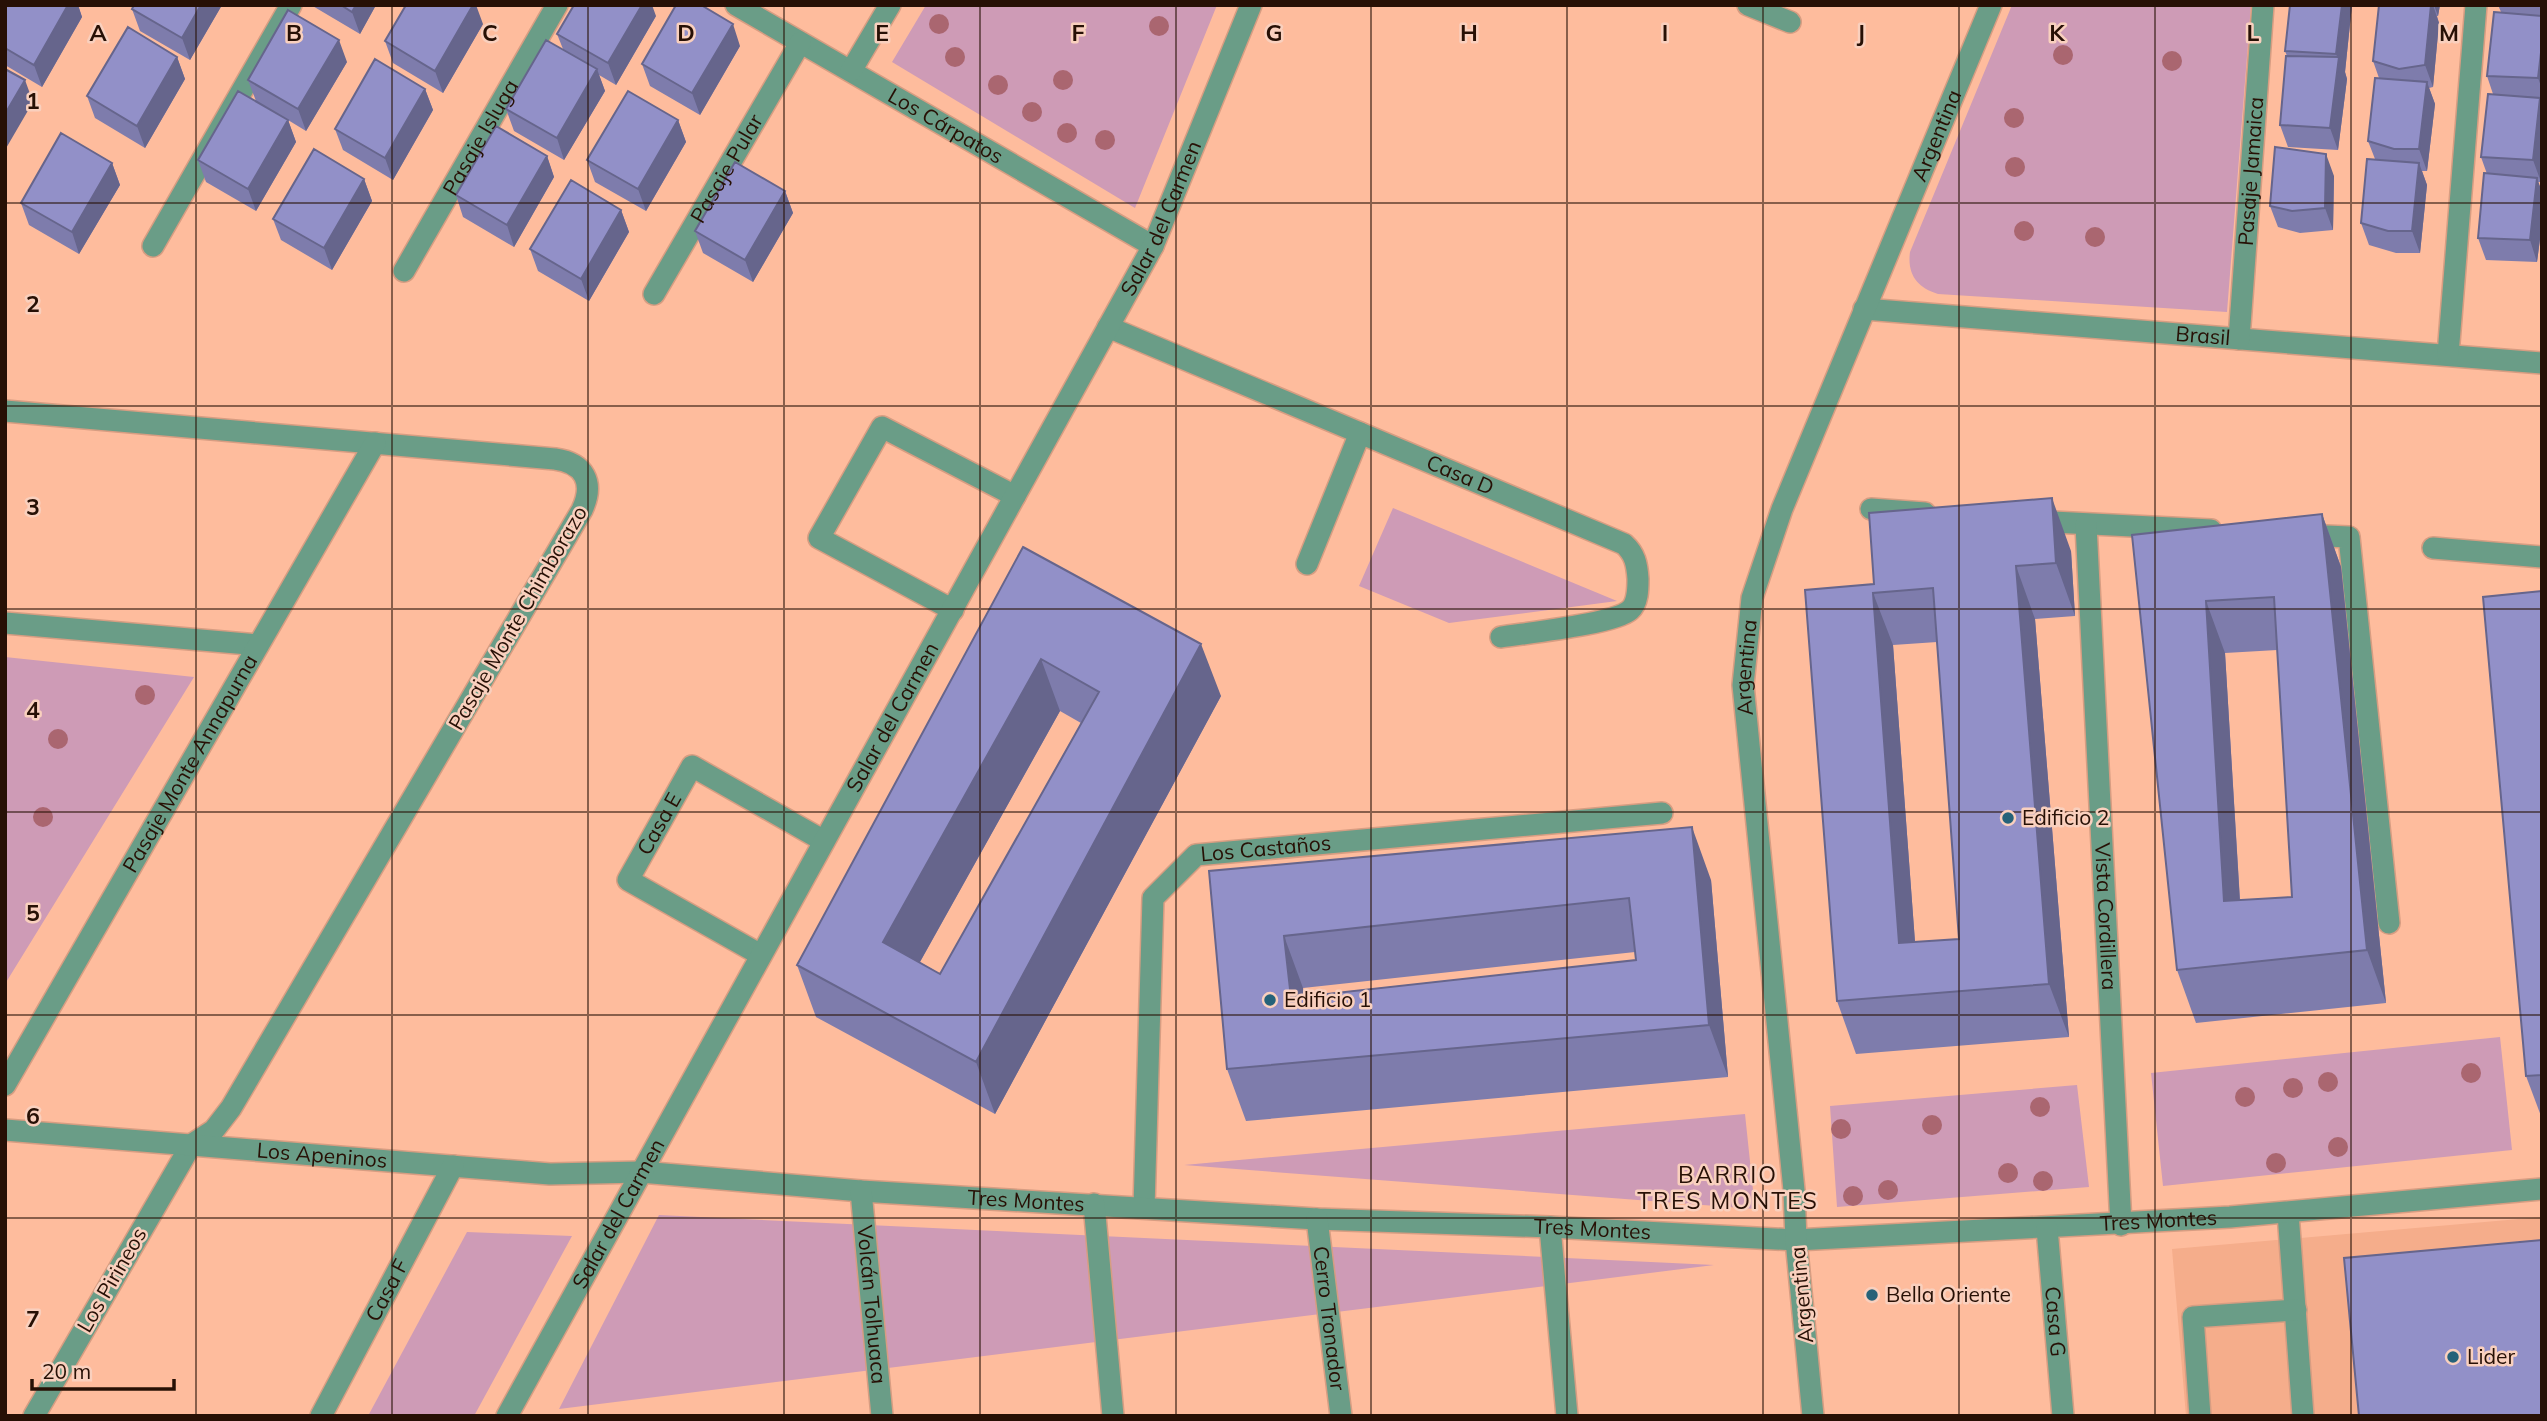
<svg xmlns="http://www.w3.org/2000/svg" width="2547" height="1421" font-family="Mulish,sans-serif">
<rect width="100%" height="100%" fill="#febc9d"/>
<path fill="#f5ad8b" d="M2542,1217V1416H2186L2172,1249Z"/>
<path fill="#ce9bb6" d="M926,5H1217L1135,208L892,62Z
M2012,5H2251L2227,312L1938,294C1917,288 1907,274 1910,252Z
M1393,508L1617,601L1449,623L1359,586Z
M5,657L194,677L5,984Z
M2500,1037L2512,1150L2163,1186L2151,1073Z
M2077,1085L2089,1187L1837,1207L1830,1106Z
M1745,1114L1755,1209L1184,1165Z
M659,1215L1714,1265L559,1409Z
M467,1232L572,1236L474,1416H368Z"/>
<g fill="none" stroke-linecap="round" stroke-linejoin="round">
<g stroke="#d79d82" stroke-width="24">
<g id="lane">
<path id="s1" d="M1108,327L1624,544C1635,554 1637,564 1638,579C1638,589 1638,603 1630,610C1615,624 1526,633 1501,637"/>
<path d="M1871,509L1925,513"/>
<path d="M2033,521L2211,530"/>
<path id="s2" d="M2086,525L2121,1225"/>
<path d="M2303,535L2349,537L2389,923"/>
<path d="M2433,548L2542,557"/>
<path d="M1307,564L1360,433"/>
<path id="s3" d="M1144,1208L1153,898L1196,855L1662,813"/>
<path d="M2288,1213L2303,1416"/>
<path d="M2200,1416L2193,1317L2296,1310"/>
</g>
</g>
<g stroke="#d79d82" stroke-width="24">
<g id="street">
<path id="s4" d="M736,5L1153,246"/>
<path d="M1748,5L1790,22"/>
<path d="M851,71L890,5"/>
<path d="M153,246L291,5"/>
<path id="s5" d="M404,271L557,5"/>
<path id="s6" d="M654,294L800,43"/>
<path id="s7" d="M1864,309L2542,363"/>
<path id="s8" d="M2239,339L2263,5"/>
<path d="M2448,355L2476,5"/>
<path d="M5,411L555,459C584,463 595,482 582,510L231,1108L214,1130L191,1145L34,1416"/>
<path d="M953,610L819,538L882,427L1015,496"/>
<path d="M5,623L258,645"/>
<path id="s9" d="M761,955L628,880L692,766L824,841"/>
<path id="s10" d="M5,1085L375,443"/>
<path id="s11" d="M5,1130L550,1174L641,1172L861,1191L1317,1219L1550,1227L1796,1240L2230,1217L2542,1189"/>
<path id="s12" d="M861,1191L882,1416"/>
<path d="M1094,1204L1113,1416"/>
<path id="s13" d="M1317,1219L1341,1416"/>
<path d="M1550,1227L1567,1416"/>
<path id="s14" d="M2047,1228L2063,1416"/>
<path id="s15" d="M321,1416L453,1166"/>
<path id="s16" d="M507,1416L1153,246L1251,5"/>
<path id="s17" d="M1813,1416L1796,1240L1794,1190L1743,685L1752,598L1782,509L1991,5"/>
</g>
</g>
<use href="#lane" stroke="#6a9d87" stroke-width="21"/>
<use href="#street" stroke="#6a9d87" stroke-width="21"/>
</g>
<g fill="#aa6670">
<circle cx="939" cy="24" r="10"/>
<circle cx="1159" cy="26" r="10"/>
<circle cx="2063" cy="55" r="10"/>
<circle cx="955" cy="57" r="10"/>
<circle cx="2172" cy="61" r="10"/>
<circle cx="1063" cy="80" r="10"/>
<circle cx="998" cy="85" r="10"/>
<circle cx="1032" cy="112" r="10"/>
<circle cx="2014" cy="118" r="10"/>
<circle cx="1067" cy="133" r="10"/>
<circle cx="1105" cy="140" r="10"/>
<circle cx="2015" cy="167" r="10"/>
<circle cx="2024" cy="231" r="10"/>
<circle cx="2095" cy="237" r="10"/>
<circle cx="145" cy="695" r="10"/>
<circle cx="58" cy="739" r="10"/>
<circle cx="43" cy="817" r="10"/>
<circle cx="2471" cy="1073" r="10"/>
<circle cx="2328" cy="1082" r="10"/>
<circle cx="2293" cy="1088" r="10"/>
<circle cx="2245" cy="1097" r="10"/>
<circle cx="2040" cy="1107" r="10"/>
<circle cx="1932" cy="1125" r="10"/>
<circle cx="1841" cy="1129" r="10"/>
<circle cx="2338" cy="1147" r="10"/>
<circle cx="2276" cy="1163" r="10"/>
<circle cx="2008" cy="1173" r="10"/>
<circle cx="2043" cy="1181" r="10"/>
<circle cx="1888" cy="1190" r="10"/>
<circle cx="1853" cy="1196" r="10"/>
</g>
<path fill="#7e7cac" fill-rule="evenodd" d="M5,5H78L82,17L42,87L5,65Z
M222,5L190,60L140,31L132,9Z
M311,5H376L360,34Z
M2352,5L2345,72L2347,79L2338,150L2288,147L2280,125L2287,56L2285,51Z
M2379,5H2440L2438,16H2437L2439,23L2433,87L2429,88L2435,104L2427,171H2422L2427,185L2420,253H2396L2369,245L2361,223L2375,159L2368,141L2379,78L2373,61Z
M2498,5H2542V177L2541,182H2538L2542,192V224L2537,262L2486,260L2478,238L2487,174L2481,157L2493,94L2487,76L2501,12Z
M656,16L616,85L599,75L605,91L564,160L514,131L506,109L563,49L557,34Z
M483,24L443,93L393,63L385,41Z
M740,46L700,115L650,86L642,64Z
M177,57L185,79L145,148L95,118L87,96Z
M347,62L306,131L288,120L296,142L256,211L206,182L198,160L256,101L248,80Z
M425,89L433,110L393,180L343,150L335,129Z
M678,120L686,142L646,211L595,182L587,160Z
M547,156L554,177L514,247L463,217L456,195Z
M112,163L120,185L79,254L29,225L21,203Z
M2334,176L2333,230L2300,233L2278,227L2270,206Z
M364,179L372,201L332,270L281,240L273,219Z
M785,191L793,213L753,282L703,253L695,231Z
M621,210L629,232L589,301L538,271L530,249Z
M2322,514L2341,567L2386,1003L2196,1023L2177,970L2132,535ZM2277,650L2292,897L2240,900L2225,653Z
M1023,547L1221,696L995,1114L816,1017L797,965ZM1060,711L1081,723L940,974L920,962Z
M2071,551L2075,616L2035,619L2069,1037L1856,1054L1837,1001L1874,584ZM1937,642L1959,939L1915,942L1893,645Z
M2542,591V1116H2541L2526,1076Z
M1209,871L1711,880L1728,1077L1246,1121L1227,1069ZM1635,952L1636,960L1304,996L1303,988Z"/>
<path fill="#66658c" d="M68,5H78L82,17L42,87L34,65Z
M201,5H222L190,60L182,38Z
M356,5H376L360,34L352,12Z
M473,5H476L483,24L443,93L435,71Z
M642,5H652L656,16L616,85L608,63Z
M2342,5H2352L2345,72L2347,79L2338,150L2330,128L2339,61L2336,54Z
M2431,5H2433L2439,23L2433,87L2425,65Z
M2434,5H2440L2438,16Z
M733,24L740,46L700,115L692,93Z
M339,40L347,62L306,131L298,109Z
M2542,44V89L2538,78Z
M177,57L185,79L145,148L137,126Z
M597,69L605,91L564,160L557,138Z
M25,80L33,102L5,150V114Z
M2427,82L2435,104L2427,171L2419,149Z
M425,89L433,110L393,180L385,158Z
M2540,98L2542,101L2541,182L2533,160Z
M288,120L296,142L256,211L248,189Z
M678,120L686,142L646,211L638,189Z
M2326,154L2334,176L2333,230L2325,208Z
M547,156L554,177L514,247L507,225Z
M112,163L120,185L79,254L72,232Z
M2419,163L2427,185L2420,253L2412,231Z
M2537,178L2542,192V224L2537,262L2530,240Z
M364,179L372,201L332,270L324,248Z
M785,191L793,213L753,282L745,260Z
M621,210L629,232L589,301L581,279Z
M2052,498L2071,551L2075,616L2056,563Z
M2322,514L2341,567L2386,1003L2367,950Z
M2016,566L2035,619L2069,1037L2049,984Z
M1873,593L1893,645L1919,996L1899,943Z
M2206,601L2225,653L2243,953L2224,901Z
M1201,644L1221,696L995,1114L976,1062Z
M1041,659L1060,711L902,994L883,942Z
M1692,827L1711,880L1728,1077L1709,1025Z
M1284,936L1303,988L1310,1050L1291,998Z"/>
<path fill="#9290c8" stroke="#66658c" stroke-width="2" fill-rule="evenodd" d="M5,5H68L34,65L5,48Z
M134,5H201L182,38L132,9Z
M341,5H356L352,12Z
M406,5H473L435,71L385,41Z
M574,5H642L608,63L557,34Z
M676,5H701L733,24L692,93L642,64Z
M2290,5H2342L2336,54L2285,51Z
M2379,5H2431L2425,65L2399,69L2373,61Z
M288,10L339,40L298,109L248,80Z
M2494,12L2542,16V44L2538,78L2487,76Z
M128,27L177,57L137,126L87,96Z
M546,40L597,69L557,138L506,109Z
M2286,56L2339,57L2330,128L2280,125Z
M375,59L425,89L385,158L335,129Z
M5,69L25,80L5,114Z
M2375,78L2427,82L2419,149H2394L2368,141Z
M238,91L288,120L248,189L198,160Z
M628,91L678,120L638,189L587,160Z
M2488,94L2540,98L2533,160L2481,157Z
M496,126L547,156L507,225L456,195Z
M61,133L112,163L72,232L21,203Z
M2275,147L2326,154L2325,208L2292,211L2270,206Z
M314,149L364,179L324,248L273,219Z
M2367,159L2419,163L2412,231H2388L2361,223Z
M735,162L785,191L745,260L695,231Z
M2484,173L2537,178L2530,240L2478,238Z
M571,180L621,210L581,279L530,249Z
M2052,498L2056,563L2016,566L2049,984L1837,1001L1805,590L1874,584L1869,513ZM1933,588L1959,939L1899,943L1873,593Z
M2322,514L2367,950L2177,970L2132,535ZM2274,597L2292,897L2224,901L2206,601Z
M1023,547L1201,644L976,1062L797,965ZM1041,659L1099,692L940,974L883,942Z
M2542,591V1075L2526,1076L2483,597Z
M1692,827L1709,1025L1227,1069L1209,871ZM1629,898L1636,960L1291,998L1284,936Z
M2542,1240V1416H2359L2344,1258Z"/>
<path fill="none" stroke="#271005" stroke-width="2" stroke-opacity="0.55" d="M196,5V1416M392,5V1416M588,5V1416M784,5V1416M980,5V1416M1176,5V1416M1371,5V1416M1567,5V1416M1763,5V1416M1959,5V1416M2155,5V1416M2351,5V1416M5,203H2542M5,406H2542M5,609H2542M5,812H2542M5,1015H2542M5,1218H2542"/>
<g fill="#256279" stroke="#f9d0be" stroke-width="2.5">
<circle cx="2008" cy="818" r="7"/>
<circle cx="1270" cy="1000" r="7"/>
<circle cx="1872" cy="1295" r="7"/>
<circle cx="2453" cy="1357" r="7"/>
</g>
<g text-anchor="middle" stroke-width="5" stroke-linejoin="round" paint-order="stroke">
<g font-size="21" fill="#271005" stroke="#f9d0be">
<text dy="7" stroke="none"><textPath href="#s4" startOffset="242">Los Cárpatos</textPath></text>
<text dy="7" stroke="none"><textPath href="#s17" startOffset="1320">Argentina</textPath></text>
<text dy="7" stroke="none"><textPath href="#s5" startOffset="154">Pasaje Isluga</textPath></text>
<text dy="7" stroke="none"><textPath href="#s6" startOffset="145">Pasaje Pular</textPath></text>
<text dy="7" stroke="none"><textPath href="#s8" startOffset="168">Pasaje Jamaica</textPath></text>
<text dy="7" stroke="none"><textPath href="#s16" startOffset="1365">Salar del Carmen</textPath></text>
<text dy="7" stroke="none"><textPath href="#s7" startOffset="340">Brasil</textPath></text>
<text dy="7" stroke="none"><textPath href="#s1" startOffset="382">Casa D</textPath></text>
<text transform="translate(518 618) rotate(-60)" y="7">Pasaje Monte Chimborazo</text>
<text dy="7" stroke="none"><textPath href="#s17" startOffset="752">Argentina</textPath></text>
<text dy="7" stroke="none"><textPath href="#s16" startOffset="798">Salar del Carmen</textPath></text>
<text dy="7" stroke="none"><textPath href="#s10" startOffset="371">Pasaje Monte Annapurna</textPath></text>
<text dy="7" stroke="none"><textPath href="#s9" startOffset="217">Casa E</textPath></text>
<text dy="7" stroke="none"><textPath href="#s3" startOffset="441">Los Castaños</textPath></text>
<text dy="7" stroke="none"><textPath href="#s2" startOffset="392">Vista Cordillera</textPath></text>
<text dy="7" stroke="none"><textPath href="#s11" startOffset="318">Los Apeninos</textPath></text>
<text dy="7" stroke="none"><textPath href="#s11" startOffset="1024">Tres Montes</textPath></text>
<text dy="7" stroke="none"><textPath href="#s16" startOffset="231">Salar del Carmen</textPath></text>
<text dy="7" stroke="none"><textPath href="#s11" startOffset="2158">Tres Montes</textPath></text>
<text dy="7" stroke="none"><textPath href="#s11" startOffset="1591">Tres Montes</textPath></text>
<text transform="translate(112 1280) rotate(-60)" y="7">Los Pirineos</text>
<text dy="7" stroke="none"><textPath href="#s15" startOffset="142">Casa F</textPath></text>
<text transform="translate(1802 1295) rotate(-95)" y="7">Argentina</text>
<text dy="7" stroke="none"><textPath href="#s12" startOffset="114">Volcán Tolhuaca</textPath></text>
<text dy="7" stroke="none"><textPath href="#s13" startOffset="100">Cerro Tronador</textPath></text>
<text dy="7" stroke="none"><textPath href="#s14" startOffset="94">Casa G</textPath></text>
</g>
<g font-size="21" fill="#271005" stroke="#f9d0be" text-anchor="start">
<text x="2022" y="825">Edificio 2</text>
<text x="1284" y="1007">Edificio 1</text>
<text x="1886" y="1302">Bella Oriente</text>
<text x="2467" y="1364">Lider</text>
</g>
<g font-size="23" letter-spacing="2" fill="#271005" stroke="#f9d0be">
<text x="1728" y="1183">BARRIO<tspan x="1728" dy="26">TRES MONTES</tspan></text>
</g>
</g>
<g font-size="23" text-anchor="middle" font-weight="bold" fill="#271005" stroke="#f9d0be" stroke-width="5" stroke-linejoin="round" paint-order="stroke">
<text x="98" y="41">A</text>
<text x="294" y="41">B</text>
<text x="490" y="41">C</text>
<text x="686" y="41">D</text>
<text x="882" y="41">E</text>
<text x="1078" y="41">F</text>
<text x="1274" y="41">G</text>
<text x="1469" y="41">H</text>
<text x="1665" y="41">I</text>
<text x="1861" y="41">J</text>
<text x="2057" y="41">K</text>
<text x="2253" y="41">L</text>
<text x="2449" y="41">M</text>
<text x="33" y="109">1</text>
<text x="33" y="312">2</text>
<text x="33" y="515">3</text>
<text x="33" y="718">4</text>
<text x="33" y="921">5</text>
<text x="33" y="1124">6</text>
<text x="33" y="1327">7</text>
</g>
<rect width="2547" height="1421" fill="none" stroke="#271005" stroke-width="14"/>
<path d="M32 1379v10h142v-10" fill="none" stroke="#271005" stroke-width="3.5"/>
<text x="42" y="1379" font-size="21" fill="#271005" stroke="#f9d0be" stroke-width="5" paint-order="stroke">20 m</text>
</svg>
